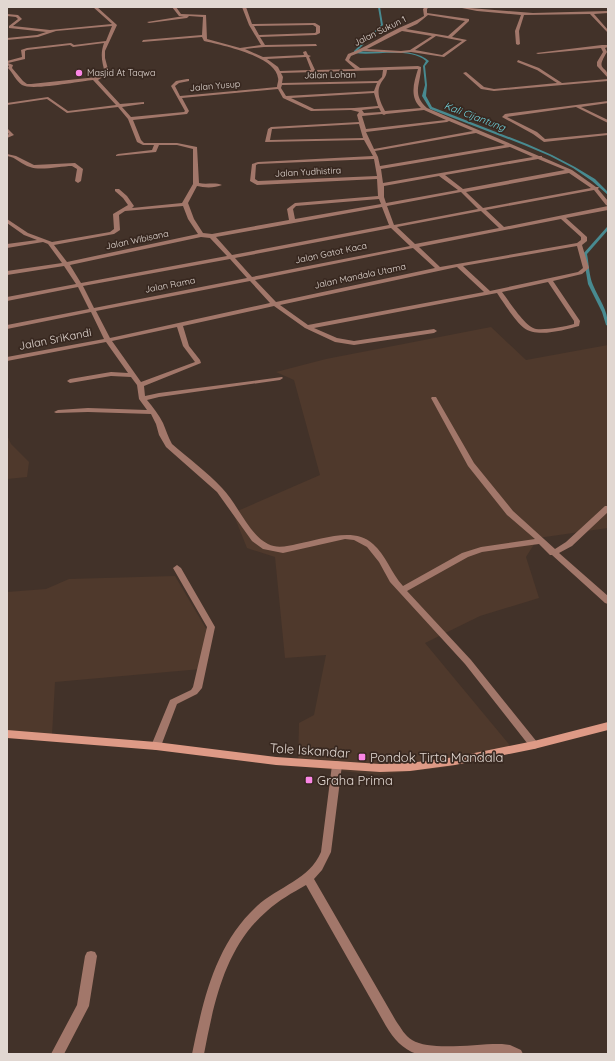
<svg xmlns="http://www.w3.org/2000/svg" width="615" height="1061" font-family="Quicksand,sans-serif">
<rect width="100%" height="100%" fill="#423229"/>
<path fill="#4f392c" d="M491,327L526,360L608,345V528L538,538L526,557L539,598L480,616L425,643L513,749L448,767L377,775L298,766L299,723L314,715L326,655L285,658L275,557L247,548L233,513L320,475L294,380L276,372L326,359Z
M7,435L11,444L29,462L27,477L7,479Z
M175,576L208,632L201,669L55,682L52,735L7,731V592L46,589L69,579Z"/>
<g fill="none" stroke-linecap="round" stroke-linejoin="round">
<path fill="#488a90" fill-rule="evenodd" d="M378,7H380L383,25L357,51C379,54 412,46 429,61L425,66L427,85L426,96L432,107L527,144L552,155L575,167L595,179L608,192V195L592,181L573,168L550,156L524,145L430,109L422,96L425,85L423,66L426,61C409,47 376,56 354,53V51L381,25Z
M607,227H608V230L587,254C589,264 589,276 593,285C599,300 608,309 608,326L606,325L602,312L588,284L583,254Z"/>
<path fill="#a2776a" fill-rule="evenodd" d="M93,7H97L117,25L105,51V58L109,73L98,80L120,104L144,102V104H142L122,107L131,117L184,112L185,111L171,86L176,81L187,79H189V81L179,83L175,86L180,96L277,87C277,84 279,80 278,78C276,56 221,45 204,41L202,37L142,42L143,40L202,35L203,17L189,16L187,18L149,23L147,22L184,16H179L172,7H176L181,14L206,15L207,39L240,48L261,45L249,25L242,7H246L252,24L315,23L320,26V33L316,35L260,37L265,45L316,44L317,46L264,47L245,49L263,57L304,55L303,52L306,51L308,55L311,56L309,57L315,70L355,69L345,60L348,54C365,48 382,36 399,28C407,24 416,21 424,16L423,9L425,7H429L427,9V13L469,19V21L452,37L467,40L444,57L411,52L401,53L363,51L351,56L349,60L360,68L418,66L421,67C421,84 411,94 427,108L539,156H542V157L572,170L596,187H599L598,189L608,201V206L606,205L594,190L486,210L504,227L608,206V210L566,218L587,237V241L582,245L589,268L582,274L553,281L580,321L579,326C564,330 537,338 524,328C516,322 503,302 497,293L314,328L337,338L354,341L434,329L437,331L434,333L354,345L335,342L305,328L274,306L183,326L189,346L200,360L201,363L144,386L145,396L159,393L282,377L283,378L280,380L159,397L147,400C153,407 159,415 163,423C166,430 168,437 172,444C188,458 207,472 222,488C237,503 249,535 268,544C277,549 288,546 297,544C320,540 354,526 373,544C386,555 391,573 403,586L462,553L481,547L535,539L507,515L468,466L431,398L432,397H436L474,463L513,511L555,549L566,542L605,506H608V512L572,546L559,553L608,596V604L605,603L552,555H550L539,544L482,552L468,557L407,591L471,660L537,742L539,745L537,748L534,749L531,748L465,664L390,582L379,562L367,547L354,540L345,539L283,553L263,549L252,541L217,492L166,447L159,435L156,424L151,414L88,412L56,413L54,412L58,410L88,408L147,410L139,399L137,385L131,377L111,376L70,383L67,381L70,379L111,372L128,373L106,342L7,361V357L104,339L91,312L7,329V325L89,309L78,287L7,301V297L76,284L64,266L7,275V271L62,263L48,244L43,242L7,248V244L37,240L24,235L7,223V219L28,233L52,242L110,232L114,229L113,214L128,205L123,198L115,191V189H119L127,196L134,206L132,208L182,203L193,184V149L177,145H159L156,152L116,156V155L118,154L152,150L154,145H143L137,142L128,119L118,107L67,113L47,99L7,105V103L48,97L68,111L116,105L93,80C80,81 32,91 22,85C16,81 13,73 8,68L9,66L7,65V61L22,57L21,50L27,48L71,43L74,45L106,41L112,26L56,31L38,37L7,40V38L37,35L46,32L9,28V26L18,19L16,17L7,16V14L18,15L22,19L13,26L50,30L112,24ZM428,15L465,21L448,36L406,29L417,24ZM313,25L316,27V32L315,33L259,35L254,26ZM402,31L432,36L410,50L401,51L367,49ZM436,36L462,41L442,55L415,50ZM104,43C100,54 102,62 105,73L97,77L31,84H27L23,81L12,68L13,65L8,63L25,59V51L27,50L70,45L73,47ZM306,57L311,70L280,71L278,67L267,59ZM418,69C414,82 409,97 421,108L385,111C381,103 376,94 380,85C383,78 386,79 387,70ZM383,70L382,77L378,81L282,83L283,77L281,73ZM377,83L374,91L286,96L281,88L282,85ZM278,89L283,98L311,111L351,110L359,112L357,115L359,122L271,127L268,129L265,142L364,140L373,156L258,162L252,164L250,181L257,185L377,179L378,196L295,203L287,209L289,220L212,234L203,233L194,219L188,203L197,186C205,188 215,188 222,185C215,182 206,185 199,183L197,147L177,143H144L141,140L133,120L187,114L189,111L182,98ZM374,93L378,106L354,108L314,109L291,98ZM379,108L381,112L364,113L362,110ZM424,110L446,120L366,129L362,116L382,114L384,115L386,114ZM449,121L473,131L374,149L366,132L447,122ZM359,124L363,138L270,140L272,129ZM476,133L505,145L380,166L378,157L375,151ZM510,147L533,157L383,183L381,169ZM374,159L377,176L258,181L255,179L256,165L258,164ZM538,159L565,170L463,189L445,175ZM569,173L591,188L483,208L466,192ZM439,176L458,190L386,203L384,197V186ZM461,192L478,209L394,225L387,206ZM379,199L381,204L295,219L293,209L296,206ZM183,206L188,219L198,234L67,262L54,245L114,234L120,230L119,215L125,211ZM382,207L389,225L232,255L216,237ZM481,211L499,228L415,244L397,227ZM561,219L581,237V240L577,243L440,267L419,247ZM391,228L410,246L252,277L235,258ZM201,237L210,238L227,256L81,283L70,265ZM577,246L583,268L578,272L490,291L463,266ZM413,248L435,268L276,302L255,280ZM230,259L247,278L94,308L83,286ZM457,267L484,292L308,325L280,305ZM250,281L270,303L110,338L96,311ZM548,282L574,321V324C563,327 547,330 536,329C525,327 509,301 502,292ZM177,327L183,346L195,362L141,382L112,341Z
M457,7L533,13L608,11V13L594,14L608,30V33L590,14L524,15L519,31L520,44L518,45L516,44L515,31L521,15L477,11Z
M602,45H608V47L605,48L607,52C594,73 608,64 608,78L597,66V62L603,52L601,48L538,54L536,53Z
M518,60L539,68L562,83L608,79V81L494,91L481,89L463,73L466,72L484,87L494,89L557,83L537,70L517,62Z
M608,101V103L581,107L608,120V123L576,107L507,117L537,132L545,139L608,133V135L544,142L533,134L502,117L505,114Z
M7,128L14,135L7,138V135L9,134L7,132Z
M7,154L16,156L34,165L75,163L83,169L81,181L78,183L75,181L77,169L72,166C61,166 40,171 30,167C22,165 16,157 7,156Z
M177,565L181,568L215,627L202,688L197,694L177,704L161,746L159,749L156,750L153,749L151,746L170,700L191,690L193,687L207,627L173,568Z
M337,761L341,762L342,765L331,852L322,870L314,879L396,1021C401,1028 405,1036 412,1040C432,1052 479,1043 502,1044L510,1045L521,1050L523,1054H417C402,1049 394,1039 386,1026L306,885C292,893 279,900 267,911C225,947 214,1002 204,1054H192C203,1001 215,944 257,906C278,887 310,879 321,852L332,765L333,762Z
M91,951L95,952L97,956L89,1006L64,1054H51L77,1005L85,956L87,952Z"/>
<path fill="#de9a86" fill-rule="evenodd" d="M608,722V730L534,749L455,765L410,771L380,772L276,765L156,750L7,738V730L156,742L276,757L380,764L410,763L455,757L534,741Z"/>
</g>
<g fill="#fb86e5" stroke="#382820" stroke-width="1.5">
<circle cx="79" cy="73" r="4"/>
<rect x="358" y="753" width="8" height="8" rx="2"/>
<rect x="305" y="776" width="8" height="8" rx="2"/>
</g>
<g text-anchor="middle" stroke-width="3.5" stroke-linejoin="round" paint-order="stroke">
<g font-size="9" fill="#e1d7d1" stroke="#382820">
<text transform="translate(380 31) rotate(-26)" y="3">Jalan Sukun 1</text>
<text transform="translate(330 75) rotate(-1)" y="3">Jalan Lohan</text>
<text transform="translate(215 86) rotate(-5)" y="3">Jalan Yusup</text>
<text transform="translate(308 172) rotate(-3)" y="3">Jalan Yudhistira</text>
<text transform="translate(137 240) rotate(-12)" y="3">Jalan Wibisana</text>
<text transform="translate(331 253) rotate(-12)" y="3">Jalan Gatot Kaca</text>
<text transform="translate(360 276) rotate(-12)" y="3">Jalan Mandala Utama</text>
<text transform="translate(170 285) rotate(-11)" y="3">Jalan Rama</text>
</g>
<g font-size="9" fill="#e1d7d1" stroke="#382820" text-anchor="start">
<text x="87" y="76">Masjid At Taqwa</text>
</g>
<g font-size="10" font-style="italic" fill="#70d8e3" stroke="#382820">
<text transform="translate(475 116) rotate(21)" y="4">Kali Cijantung</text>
</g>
<g font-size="11" fill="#e1d7d1" stroke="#382820">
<text transform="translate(55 339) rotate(-11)" y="4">Jalan SriKandi</text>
</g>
<g font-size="13" fill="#e1d7d1" stroke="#382820">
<text transform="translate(310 750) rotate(4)" y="5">Tole Iskandar</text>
</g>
<g font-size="13" fill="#e1d7d1" stroke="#382820" text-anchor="start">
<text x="370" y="762">Pondok Tirta Mandala</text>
<text x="317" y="785">Graha Prima</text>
</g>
</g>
<rect width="615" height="1061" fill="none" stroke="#e1d7d1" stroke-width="16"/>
</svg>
